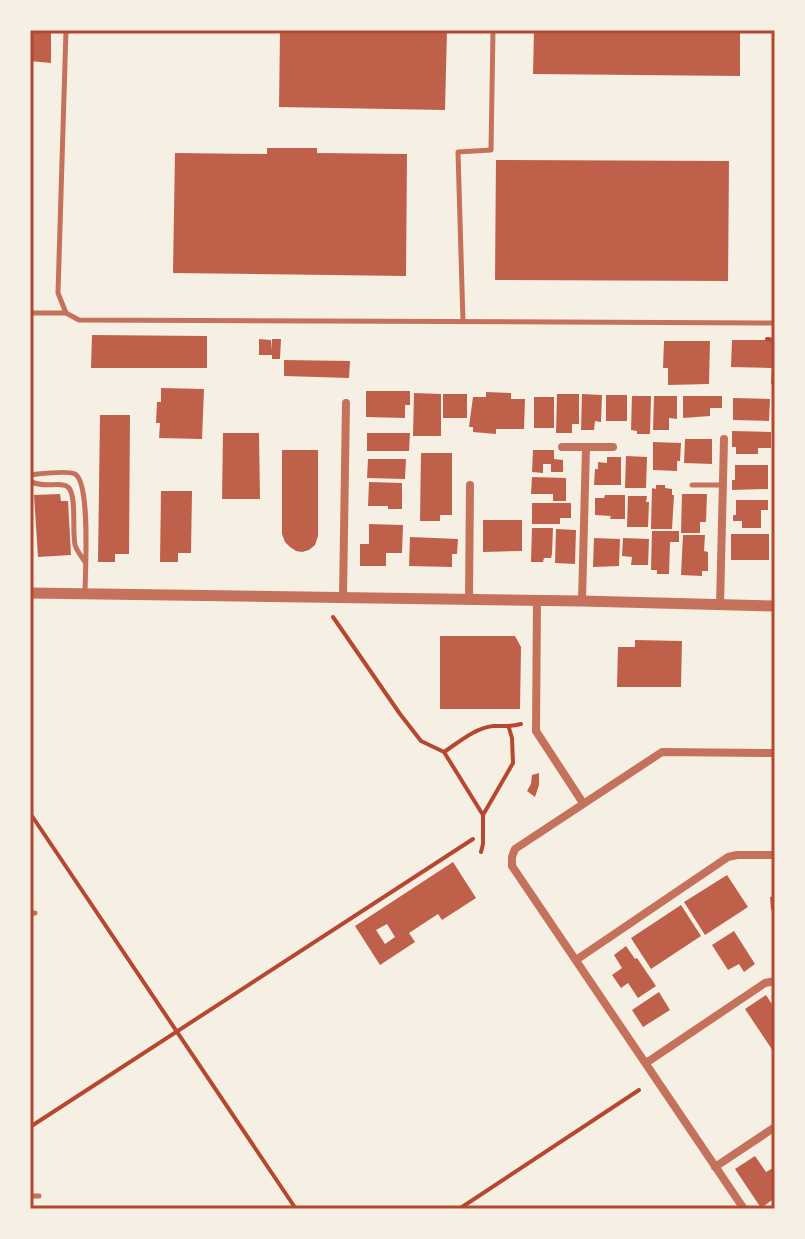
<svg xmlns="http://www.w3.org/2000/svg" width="805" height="1239" font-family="'Source Sans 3',sans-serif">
<rect width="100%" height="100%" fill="#f6efe4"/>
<path fill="#bf614a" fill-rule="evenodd" d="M30,30H51V63L30,61Z
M280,30H447L445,110L279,107Z
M534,30H740V76L533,74Z
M267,148H317V153L407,154L406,276L173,273L175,153L267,154Z
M496,160L729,161L728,281L495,280Z
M92,335L207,336V368H91Z
M259,339L271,340L272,350V339H281L280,359H272V355H259Z
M732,340H775V384H771L772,368L731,367Z
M664,341H710L709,384L668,385V368H663Z
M284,360L350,361L349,378L284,376Z
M161,388L204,389L202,439L159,438L160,423H156L157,402H161Z
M366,391H410V405H405V418L366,417Z
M486,392L511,393V399H525L524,429H496V434L473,432V427H469L473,397H486Z
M414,393L441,394V436H413Z
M443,394H467V418H443Z
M557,394H579V424H572V433H556Z
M582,394L602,395L601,422L595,421L594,430H581Z
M606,395H627V421H606Z
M632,396H651L650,434H637V431L631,430Z
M654,396H677V419L669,418V430H653Z
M683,396H722V408H710V416L683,418Z
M534,397H554V428H534Z
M733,398L770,399L769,421L733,420Z
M100,415H130L129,554H115V562H98Z
M732,431L771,432V448H758V454H736V447H732Z
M223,433H259L260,499H222Z
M367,433H410L409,451H367Z
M685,439H712V464L684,463Z
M653,442L681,443L680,461H677V471L653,470Z
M282,450H318V536L315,545L309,550L302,552L296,551L290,547L285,542L282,534Z
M533,450H554V459L563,460V472H551V464H543V473L532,472Z
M421,453H452V515H440V521H420Z
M626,456L647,457L646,488H625Z
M607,457H621V485H594L595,469H598V462L607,463Z
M368,459H406L405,479L367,478Z
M735,465H768V489L732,490V480H735Z
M532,477L566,478V501H553V494H531Z
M369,482L402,483V509H388V506H368Z
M656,485H665V488L672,489V495H674L672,529H651L652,488L656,489Z
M161,491H192L191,553H178V562H160Z
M60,494L61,501H68L71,555L38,557L34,495Z
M682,494H707L706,522H700V533H681Z
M605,495H625V519H610L611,516L595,515V498H604Z
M628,496H647L646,502H649L648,527H627Z
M736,500H768V510H761V528H742V521H733V515H736Z
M532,503H571V518H560V524H532Z
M483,520H522V551L483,552Z
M369,524L403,525L402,553H386V566H360V544H369Z
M532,528H553L552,554L551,558H544L543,562H531Z
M556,529L576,530L575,564L555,563Z
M652,531H679V542H670L669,574H657V570H651Z
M731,534H769V560H731Z
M683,535H705L704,551L708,552V571H702V576L681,575Z
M410,537L458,539L457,554H452V567L409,566Z
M594,538L620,539L619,566L593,567Z
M623,538L649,539L648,565H631L632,557L622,556Z
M440,636H515L521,647L520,709H440Z
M635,640L682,641L681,687H617L618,647H635Z
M539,773V785L535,797L527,791L531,784L532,775Z
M453,862L476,898L442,920L438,914L409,933L415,942L380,965L355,926ZM387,924L395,937L385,944L376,930Z
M727,875L748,907L705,935L684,902Z
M775,896V909L771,910L770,897Z
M681,905L701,936L651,969L631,938Z
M734,931L755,964L744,972L739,964L728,970L712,945Z
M626,946L635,959L637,958L656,986L638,998L628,983L621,988L612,975L622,968L614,955Z
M659,992L670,1010L643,1027L632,1010Z
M766,995L775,1009V1054L745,1009Z
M755,1156L766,1172L775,1167V1198L761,1208L735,1169Z"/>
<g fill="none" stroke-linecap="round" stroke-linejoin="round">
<path stroke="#b5482f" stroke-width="4" d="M767,339L775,340
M333,617L400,714L421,741L444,752L483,815V844L481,852
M444,752C459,742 475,728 493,726C503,726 511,727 521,724
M483,815L513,763L512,738L509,728
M32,816L296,1209
M30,1127L473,839
M459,1209L639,1090"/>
<path stroke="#c5725c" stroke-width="5" d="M66,30L58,293L66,313L79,320L775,323
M30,313H66
M463,322L458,152L491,150L493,30
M30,475C40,474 66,470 75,474C91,483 85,574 85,593
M30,481C43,489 61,481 68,487C77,495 72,531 75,545C77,551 81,556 85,562
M692,485H723
M30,914L35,913
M30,1196H39"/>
<path stroke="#c5725c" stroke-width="8" d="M562,447H613
M343,597L346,403
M469,599L470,485
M537,600L536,731L583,803
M582,601L586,447
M720,605L724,439
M576,960L728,857L737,855H775
M646,1063L765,983L775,981
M715,1167L775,1127
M744,1209L512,866V857L515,849L662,752L775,753"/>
<path stroke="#c5725c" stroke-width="11" d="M30,593L582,601L775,606"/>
</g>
<rect width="805" height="1239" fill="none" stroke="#f6efe4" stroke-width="64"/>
<rect x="32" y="32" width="741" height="1175" fill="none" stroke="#b5482f" stroke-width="3"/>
</svg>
